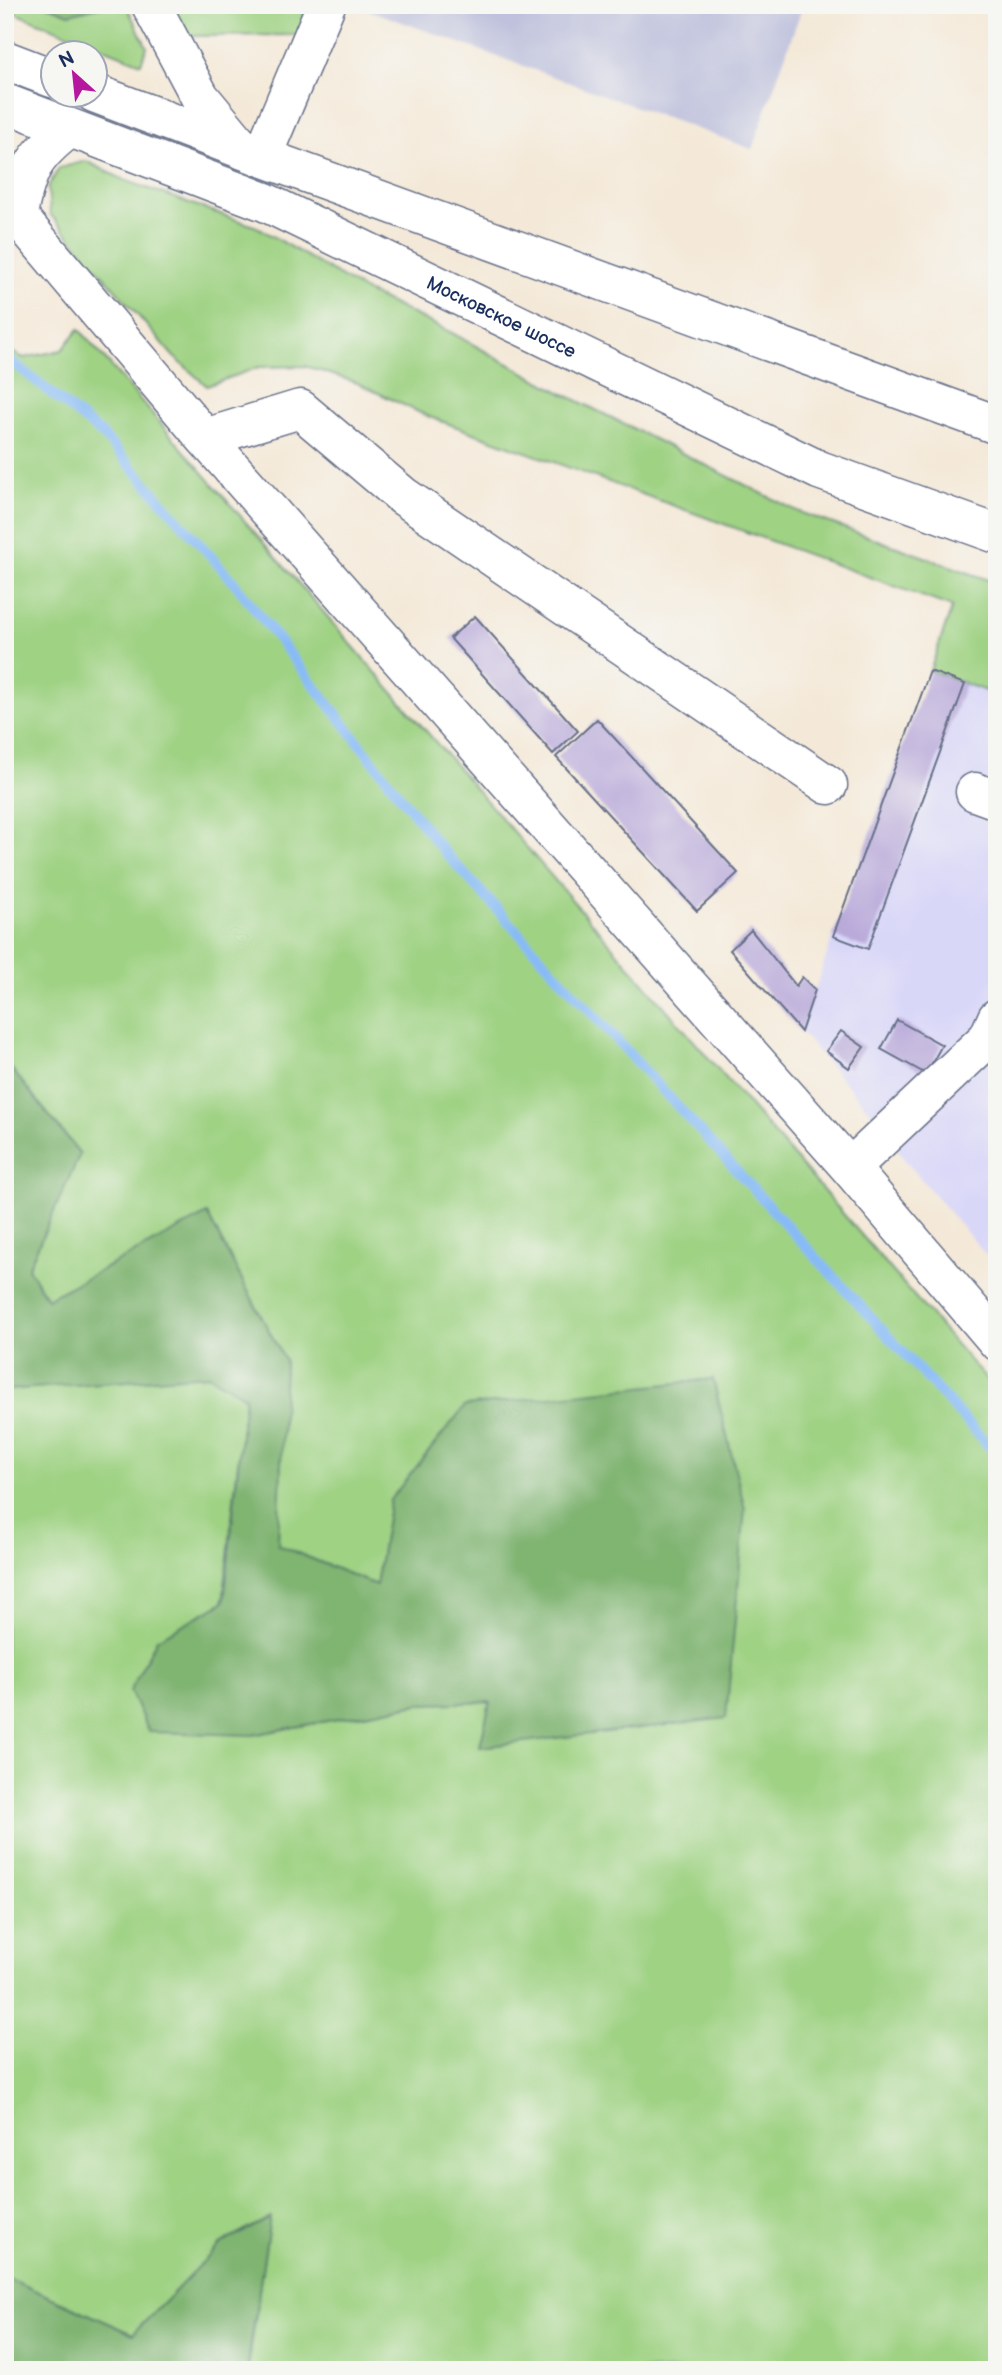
<svg xmlns="http://www.w3.org/2000/svg" width="1002" height="2375" font-family="'Balsamiq Sans',sans-serif">
<rect width="100%" height="100%" fill="#f6f6f2"/>
<filter id="ink" filterUnits="userSpaceOnUse"><feTurbulence type="fractalNoise" baseFrequency=".0143" numOctaves="2"/><feDisplacementMap in="SourceGraphic" scale="14" xChannelSelector="R" yChannelSelector="G"/><feConvolveMatrix kernelMatrix="1 2 1 2 8 2 1 2 1" color-interpolation-filters="sRGB"/></filter>
<filter id="wash" filterUnits="userSpaceOnUse"><feTurbulence type="fractalNoise" baseFrequency=".00686" numOctaves="4" result="noise"/><feDisplacementMap in="SourceGraphic" scale="28" xChannelSelector="R" yChannelSelector="G"/><feGaussianBlur stdDeviation="1.57" result="paint"/><feColorMatrix in="noise" values="0 0 0 0 0 0 0 0 0 0 0 0 0 0 0 0 0 1.4 0 .05"/><feComposite in="paint" operator="in"/></filter>
<g filter="url(#wash)">
<rect width="100%" height="100%" fill="#f4e9d8"/>
<path fill="#d9d7f8" d="M930,671L997,695V1268L904,1159L881,1124L801,1032L833,936Z"/>
<path fill="#c0c2dd" d="M355,5H803L752,149Z"/>
<path fill="#9fd283" stroke="#5d8070" stroke-width="2" d="M5,5H46L69,14L106,5H126L147,47L141,63L5,9Z
M170,5H304L302,35L187,36Z
M86,161L124,180L257,227L367,292L452,333L560,392L797,511L997,583V695L930,671L952,607L427,416L355,382L305,366L259,367L207,386L173,356L50,214L48,187L59,168Z
M79,329L997,1392V2370H248L269,2218L222,2243L133,2334L5,2277V1390L208,1375L245,1397L223,1602L157,1640L252,1735L418,1704L490,1702L480,1746L713,1379L564,1397L390,1500L376,1585L277,1545L285,1361L207,1214L48,1299L28,1268L80,1154L5,1061V349L24,358L62,350Z"/>
<path fill="#7fb471" stroke="#4d7268" stroke-width="2" d="M46,5H106L69,14Z
M5,1061L80,1154L28,1268L47,1299L207,1214L285,1361L278,1545L376,1585L390,1500L465,1406L713,1379L745,1509L726,1718L480,1747L490,1702L418,1704L252,1735L149,1732L130,1691L157,1639L224,1602L245,1397L208,1375L5,1390Z
M270,2218L247,2370H5V2277L133,2334L222,2243Z"/>
<g fill="none" stroke-linecap="round" stroke-linejoin="round">
<path stroke="#88bbf6" stroke-width="10" d="M5,356L103,435L233,581L440,847L997,1455"/>
</g>
<g id="blocks">
<path fill="#b9aada" d="M475,616L578,731L553,754L450,638Z
M930,671L965,684L868,949L833,936Z
M597,719L738,873L697,911L556,757Z
M751,930L796,986L802,977L815,990L801,1032L730,950Z
M897,1020L942,1045L926,1074L881,1049Z
M841,1031L864,1047L849,1068L826,1051Z"/>
</g>
</g>
<g filter="url(#ink)">
<use href="#blocks" fill-opacity="0" stroke="#677089" stroke-width="2"/>
<g fill="none" stroke-linecap="round" stroke-linejoin="round">
<g stroke="#677089" stroke-width="41">
<path id="minor" d="M151,5L200,97L244,150
M262,157L326,5
M5,201L205,438L850,1168L997,1341
M18,214C27,170 33,156 70,128
M205,438L300,409L403,496L828,785
M975,792L997,800
M850,1168L988,1038L997,1018"/>
</g>
<g stroke="#677089" stroke-width="41">
<g id="highway">
<path d="M5,60L52,78"/>
<path d="M94,93L262,157L997,425"/>
<path id="s1" d="M5,103L265,202L819,470L997,534"/>
</g>
</g>
<use href="#minor" stroke="#fff" stroke-width="38"/>
<use href="#highway" stroke="#fff" stroke-width="38"/>
</g>
</g>
<g text-anchor="middle" stroke-width="6" stroke-linejoin="round" paint-order="stroke">
<g font-size="19" fill="#1b2f5e" stroke="#f6f6f2">
<text dy="7" stroke="none"><textPath href="#s1" startOffset="541">Московское шоссе</textPath></text>
</g>
</g>
<rect width="1002" height="2375" fill="none" stroke="#f6f6f2" stroke-width="28"/>
<g transform="translate(74 74) rotate(333)"><circle r="33" fill="#f6f6f2" stroke="#9ea6b7" stroke-width="2"/>
<path d="M0-5L12 26L0 18L-12 26Z" fill="#b5179e"/>
<text y="-10" font-size="19" font-weight="bold" text-anchor="middle" fill="#1b2f5e">N</text>
</g>
</svg>
